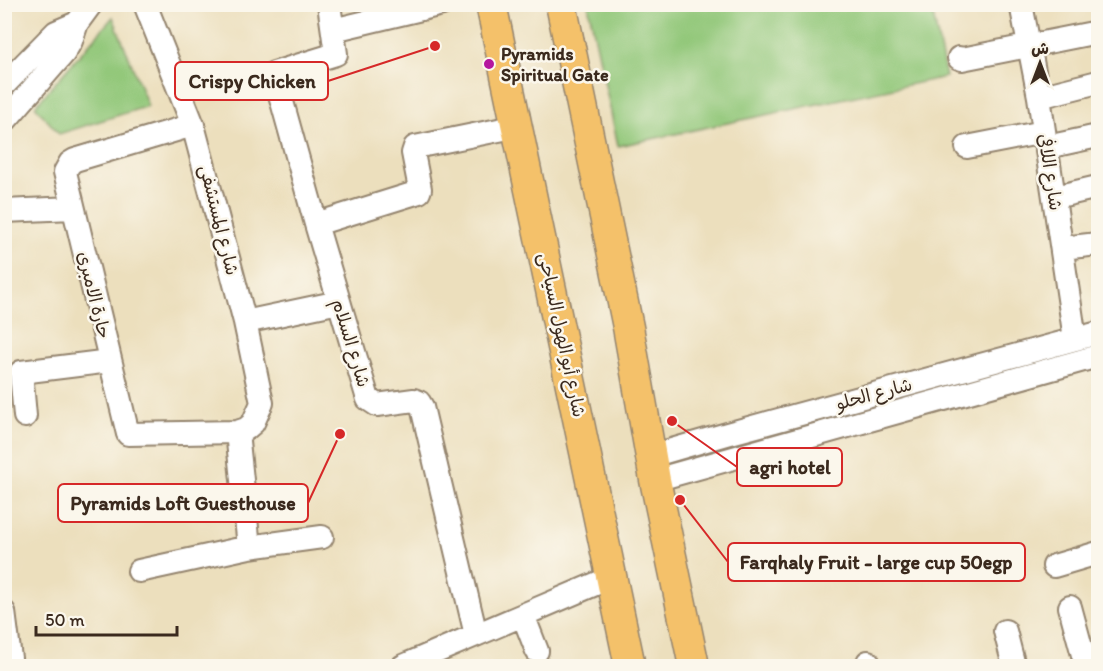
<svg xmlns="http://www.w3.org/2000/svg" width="1103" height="671" font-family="Itim,'Playpen Sans Arabic',sans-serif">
<rect width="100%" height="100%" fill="#fbf7ec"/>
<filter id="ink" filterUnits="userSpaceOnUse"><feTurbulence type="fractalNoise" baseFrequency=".0167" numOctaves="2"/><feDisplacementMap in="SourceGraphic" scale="12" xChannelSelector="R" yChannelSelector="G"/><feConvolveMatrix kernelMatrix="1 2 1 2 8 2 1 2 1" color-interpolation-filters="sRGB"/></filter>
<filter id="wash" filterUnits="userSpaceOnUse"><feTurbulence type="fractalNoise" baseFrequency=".008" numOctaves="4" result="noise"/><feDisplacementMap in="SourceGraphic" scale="24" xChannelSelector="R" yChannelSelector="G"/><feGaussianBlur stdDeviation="1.35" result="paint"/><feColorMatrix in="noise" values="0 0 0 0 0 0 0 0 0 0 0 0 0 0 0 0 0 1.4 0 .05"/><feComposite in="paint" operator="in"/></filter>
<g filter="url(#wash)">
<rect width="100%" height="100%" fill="#ecdfbd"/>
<path fill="#93c87a" stroke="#67794c" stroke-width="1.5" d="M588,5H931L946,77L618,146Z
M113,17L148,106L59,134L35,106Z"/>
</g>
<g filter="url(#ink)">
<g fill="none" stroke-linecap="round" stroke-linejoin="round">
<g stroke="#94846e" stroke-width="26">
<path id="minor" d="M145,4L193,125L245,322L262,403L253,423L246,429L237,432L128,434L65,172L70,163L75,160L193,125
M329,4L336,54L274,73L316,224L368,399L377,405L414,400L419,402L422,407L476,635
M1021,4L1039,97L1075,339
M333,30L442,4
M959,58L962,59L1098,32
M4,85L56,32L77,23
M1039,97L1098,82
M4,122L64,53L71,41L77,23L91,4
M967,147L1044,132
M1047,147L1098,136
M1055,197L1098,187
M4,211L73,208
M316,224L419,192L420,189L413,153L415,147L518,126
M1062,248L1098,244
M245,322L339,302
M25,416L21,372L110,361
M237,432L249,547
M651,456L727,434L1098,333
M655,480L1098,356
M1054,566L1098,553
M139,571L249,547L322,537
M1070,607L1086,666
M4,612L11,666
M523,615L537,651
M1005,631L1014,666
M868,662L870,666
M403,666L612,577"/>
</g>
<g stroke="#94846e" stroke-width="33">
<path id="major" d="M491,4L630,666
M561,4L628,327L655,480L694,666"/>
</g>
<use href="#minor" stroke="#fff" stroke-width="22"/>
<use href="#major" stroke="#f4c16a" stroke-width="30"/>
</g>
</g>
<circle fill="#b5179e" stroke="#fbf7ec" stroke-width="2" cx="489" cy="64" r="6"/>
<g text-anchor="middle" stroke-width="5" stroke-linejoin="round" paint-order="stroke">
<g font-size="18" font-weight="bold" fill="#3b2a1e" stroke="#fbf7ec" text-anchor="start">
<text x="501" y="60">Pyramids<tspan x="501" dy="21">Spiritual Gate</tspan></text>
</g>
<g font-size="18" fill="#3b2a1e" stroke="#fbf7ec">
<text transform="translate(1050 172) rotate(81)" y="6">شارع اللافى</text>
<text transform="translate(219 220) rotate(76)" y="6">شارع المستشفى</text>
<text transform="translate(94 295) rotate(76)" y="6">حارة الامبرى</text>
<text transform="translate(562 335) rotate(78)" y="6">شارع أبو الهول السياحى</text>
<text transform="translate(351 343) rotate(73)" y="6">شارع السلام</text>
<text transform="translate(874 394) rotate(-15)" y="6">شارع الحلو</text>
</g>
</g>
<path fill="none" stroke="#d62828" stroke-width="2" d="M435 46L328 81M672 421L737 467M340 434L308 503M680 500L728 562"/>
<g fill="#d62828" stroke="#fbf7ec" stroke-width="2">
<circle cx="435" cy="46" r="6"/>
<circle cx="672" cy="421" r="6"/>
<circle cx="340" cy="434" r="6"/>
<circle cx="680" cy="500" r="6"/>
</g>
<g fill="#fbf7ec" stroke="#d62828" stroke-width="2">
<rect x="175" y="62" width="153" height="38" rx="6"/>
<rect x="737" y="448" width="105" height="38" rx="6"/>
<rect x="58" y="484" width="250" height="38" rx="6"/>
<rect x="728" y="543" width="297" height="38" rx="6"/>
</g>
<g font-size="20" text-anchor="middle" font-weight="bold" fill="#3b2a1e">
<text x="252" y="88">Crispy Chicken</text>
<text x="790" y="474">agri hotel</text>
<text x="183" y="510">Pyramids Loft Guesthouse</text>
<text x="876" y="569">Farqhaly Fruit - large cup 50egp</text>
</g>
<rect width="1103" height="671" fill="none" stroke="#fbf7ec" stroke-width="24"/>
<g transform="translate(1040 63)" stroke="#fbf7ec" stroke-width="4.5" paint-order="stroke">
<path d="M0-4.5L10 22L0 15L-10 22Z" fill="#3b2a1e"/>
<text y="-9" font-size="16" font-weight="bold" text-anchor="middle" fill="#3b2a1e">ش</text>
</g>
<path d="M36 626v9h141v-9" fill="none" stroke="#3b2a1e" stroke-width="3"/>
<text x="45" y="626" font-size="18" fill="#3b2a1e" stroke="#fbf7ec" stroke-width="4.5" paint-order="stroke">50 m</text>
</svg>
